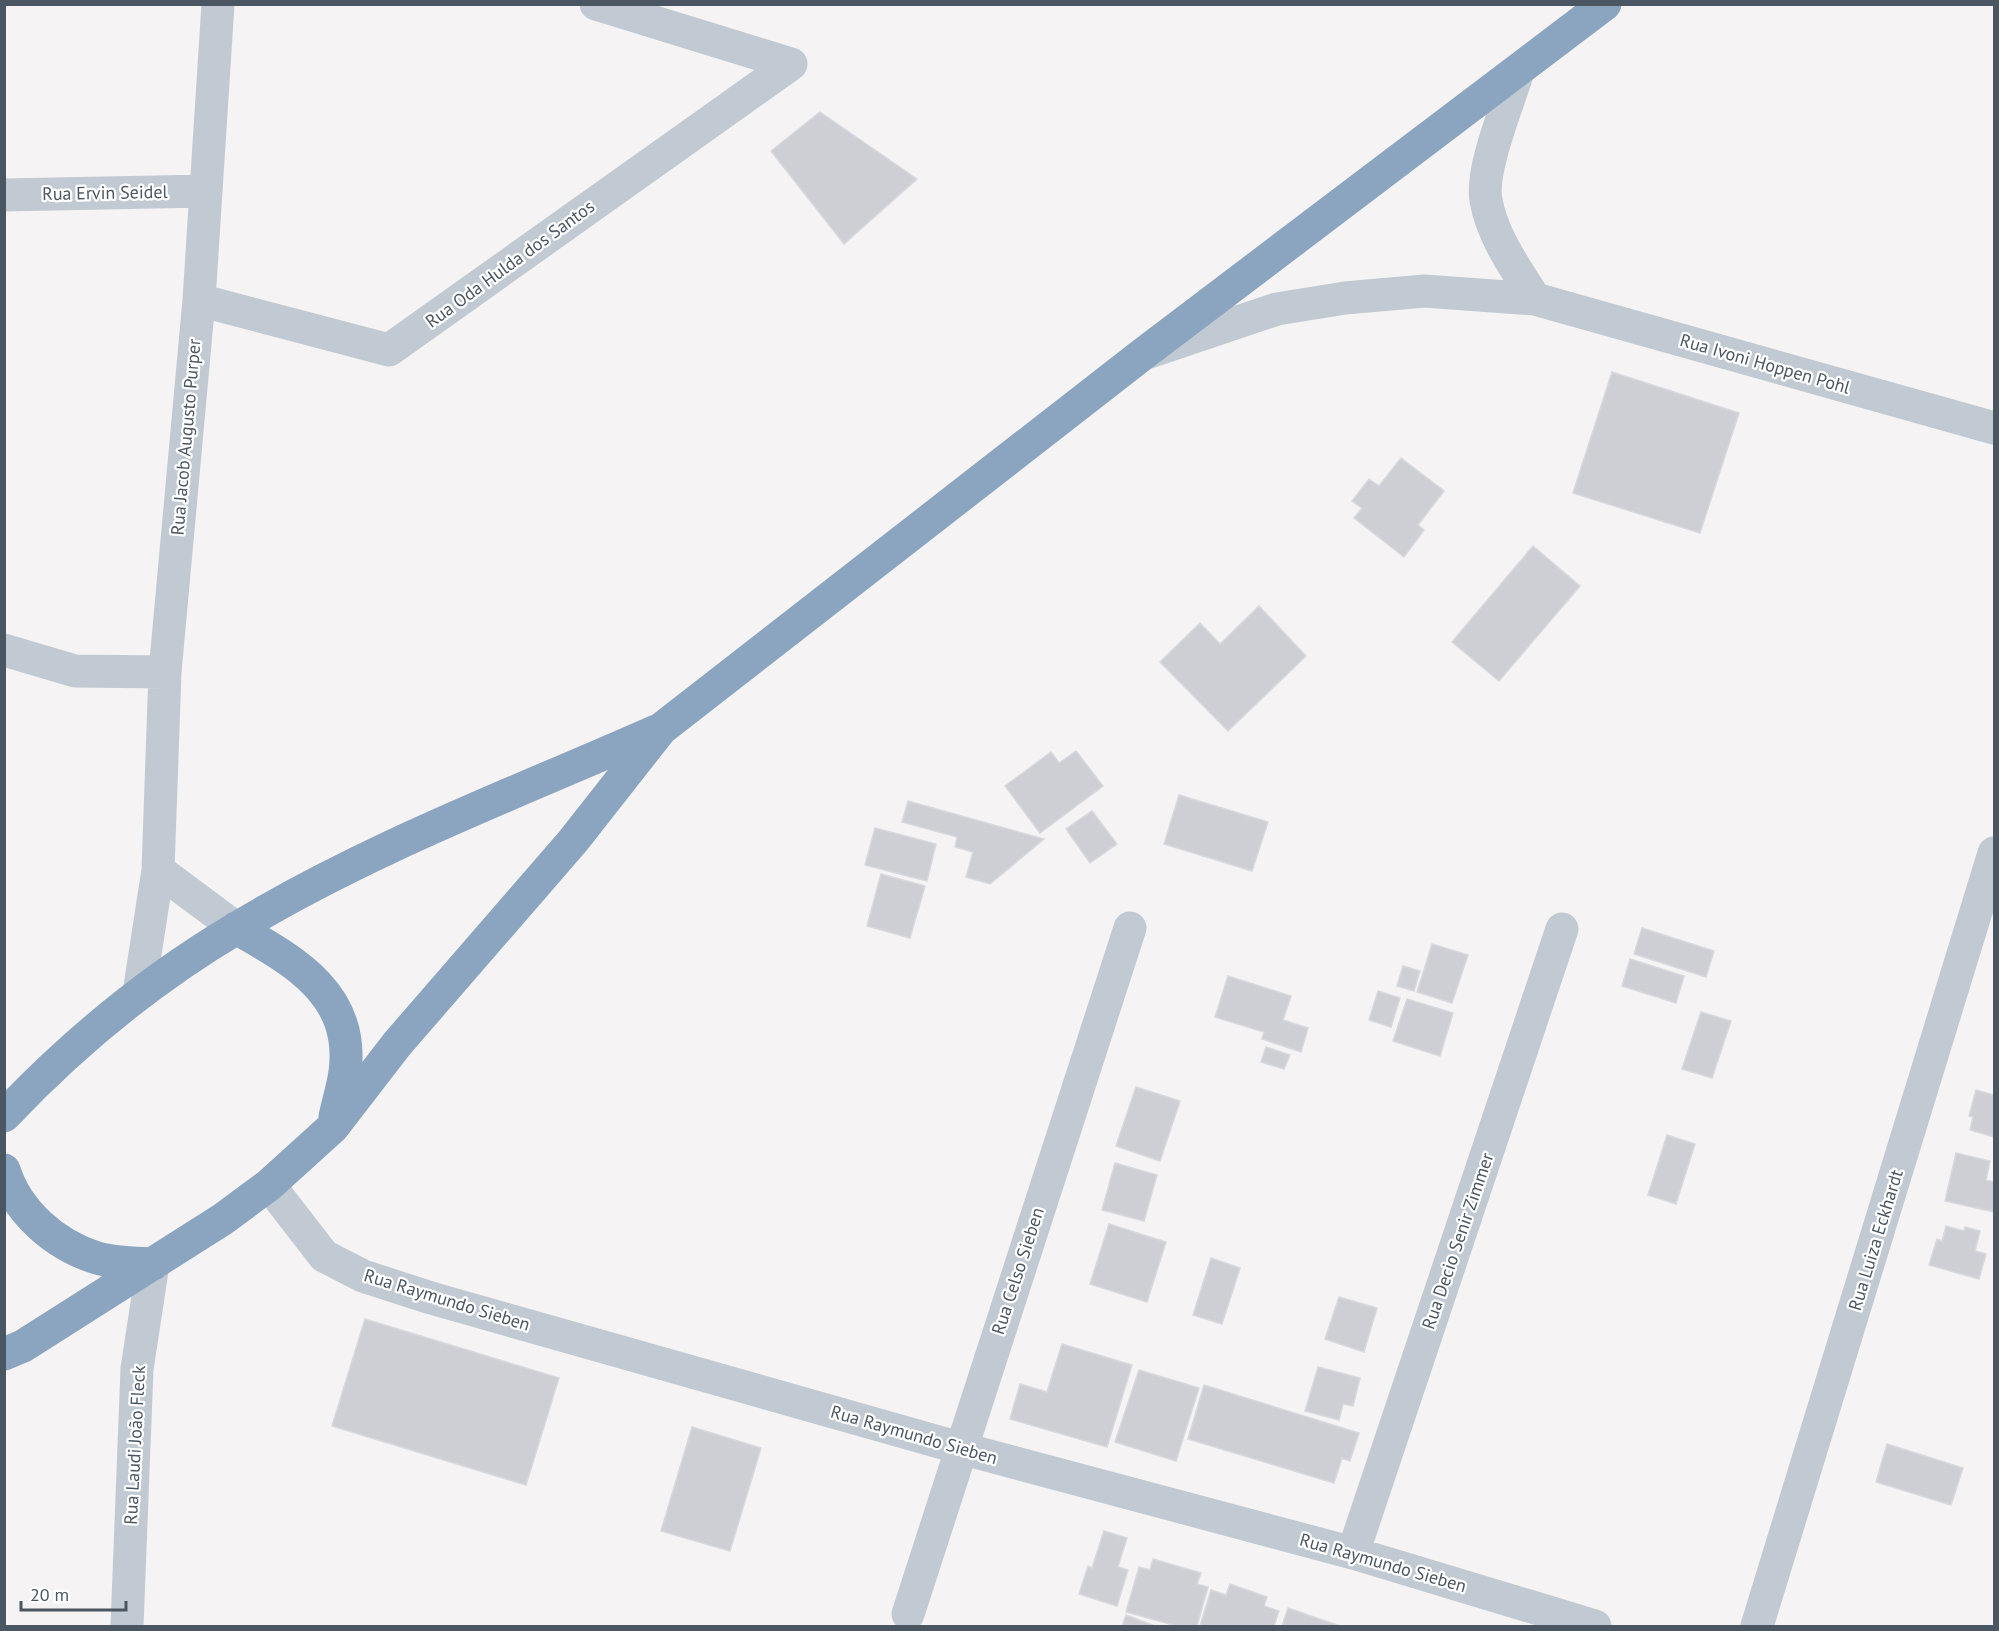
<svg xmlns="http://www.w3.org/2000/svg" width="1999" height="1631" font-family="'PT Sans',sans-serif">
<rect width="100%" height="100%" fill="#f5f3f3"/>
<path fill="#cdcfd5" stroke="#d7d9de" stroke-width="1.5" d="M820,112L917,179L844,244L771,151Z
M1612,372L1739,413L1700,533L1573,493Z
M1401,458L1444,491L1418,525L1424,530L1404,557L1354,518L1362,508L1352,501L1369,479L1379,486Z
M1533,546L1580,586L1499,681L1452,642Z
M1259,606L1306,656L1228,731L1160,662L1200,623L1220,644Z
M1076,751L1103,786L1040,833L1005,786L1051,752L1059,763Z
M1179,795L1268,822L1252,871L1164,844Z
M908,801L1044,839L990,884L966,877L973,852L955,847L957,837L902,822Z
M1092,811L1117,844L1090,863L1066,829Z
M875,828L936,844L927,881L865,865Z
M881,874L925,886L910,938L867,926Z
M1642,928L1714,951L1706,977L1634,954Z
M1432,944L1468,955L1452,1003L1417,992Z
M1630,959L1684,976L1676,1003L1622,986Z
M1403,966L1420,971L1414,991L1397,986Z
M1228,976L1291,996L1283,1020L1308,1028L1301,1052L1262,1039L1264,1032L1215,1017Z
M1378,991L1400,998L1391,1027L1369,1020Z
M1407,999L1453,1013L1440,1056L1393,1041Z
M1701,1012L1731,1021L1712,1078L1682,1069Z
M1266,1047L1290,1055L1284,1069L1261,1062Z
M1136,1087L1180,1101L1160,1161L1116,1146Z
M1976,1090L1994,1095V1137L1970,1130L1973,1117L1969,1116Z
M1667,1135L1695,1144L1676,1204L1648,1195Z
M1956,1153L1990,1161L1986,1180L1994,1182V1212L1945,1201Z
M1115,1163L1157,1175L1144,1221L1102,1210Z
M1109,1224L1166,1242L1147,1302L1090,1284Z
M1946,1226L1964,1231L1965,1227L1980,1231L1975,1251L1986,1254L1979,1279L1929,1265L1937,1239L1942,1241Z
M1211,1258L1240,1268L1222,1324L1193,1315Z
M1339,1297L1377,1308L1364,1352L1325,1339Z
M365,1319L559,1378L526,1485L332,1426Z
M1062,1344L1132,1365L1107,1447L1010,1419L1020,1384L1047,1392Z
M1318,1367L1360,1378L1353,1406L1343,1404L1339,1420L1305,1411Z
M1139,1370L1199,1388L1176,1461L1115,1442Z
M1204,1385L1359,1433L1350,1461L1342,1458L1334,1483L1188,1439Z
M692,1427L761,1448L730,1551L661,1531Z
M1887,1444L1963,1468L1951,1505L1876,1482Z
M1104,1531L1127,1538L1118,1567L1128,1570L1117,1606L1079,1594L1088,1566L1092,1568Z
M1153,1559L1201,1573L1197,1584L1208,1587L1197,1626H1177L1126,1612L1139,1567L1150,1570Z
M1230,1584L1267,1597L1264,1606L1279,1611L1274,1626H1200L1211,1590L1226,1595Z
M1288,1608L1340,1626H1282Z
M1126,1615L1155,1626H1122Z"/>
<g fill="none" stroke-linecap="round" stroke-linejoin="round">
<path stroke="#c1cad2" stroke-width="33" d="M596,4L791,64
M1518,71C1509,102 1480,170 1486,200C1492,236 1516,269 1535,299
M4,195L205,191
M199,300L389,350L791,64
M1149,352L1277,309L1345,298L1424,291L1535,299L1994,428
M4,650L75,671L165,672
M158,870L236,928
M139,993L158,870L165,672L199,300L218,4
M269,1185L324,1256L363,1276L431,1298L960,1448L1353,1553L1595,1626
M1353,1553L1562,929
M908,1614L1130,928
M127,1626L137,1369L153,1264
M1757,1626L1994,853"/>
<path stroke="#8ba5c1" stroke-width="33" d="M236,928C294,961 355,994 345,1072C343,1087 338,1102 335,1117
M4,1116C73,1043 151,979 237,928C369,848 516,793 656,731
M4,1170C17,1212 55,1245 97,1258C114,1263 134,1263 153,1264
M4,1354L23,1346L223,1219L269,1185L333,1127L397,1044L573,841L661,729L1143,354L1605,4"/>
</g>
<g text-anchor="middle" stroke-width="4.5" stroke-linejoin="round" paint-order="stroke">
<g font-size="18" fill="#4a5661" stroke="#fff">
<text transform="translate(105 193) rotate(-1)" y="6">Rua Ervin Seidel</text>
<text transform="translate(510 264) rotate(-36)" y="6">Rua Oda Hulda dos Santos</text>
<text transform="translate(1765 364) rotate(16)" y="6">Rua Ivoni Hoppen Pohl</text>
<text transform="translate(186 437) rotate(-85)" y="6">Rua Jacob Augusto Purper</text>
<text transform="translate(1876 1240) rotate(-73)" y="6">Rua Luiza Eckhardt</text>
<text transform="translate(1458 1241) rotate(-71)" y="6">Rua Decio Senir Zimmer</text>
<text transform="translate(1018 1271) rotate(-72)" y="6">Rua Celso Sieben</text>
<text transform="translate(447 1300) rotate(17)" y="6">Rua Raymundo Sieben</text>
<text transform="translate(914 1435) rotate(16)" y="6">Rua Raymundo Sieben</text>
<text transform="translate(135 1445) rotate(-87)" y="6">Rua Laudi João Fleck</text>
<text transform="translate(1383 1563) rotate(16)" y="6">Rua Raymundo Sieben</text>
</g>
</g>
<rect width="1999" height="1631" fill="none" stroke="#4a5661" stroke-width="12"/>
<path d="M21 1601v9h105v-9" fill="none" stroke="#4a5661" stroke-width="3"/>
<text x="30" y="1601" font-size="18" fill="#4a5661" stroke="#ffffff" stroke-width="4.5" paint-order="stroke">20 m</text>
</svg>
